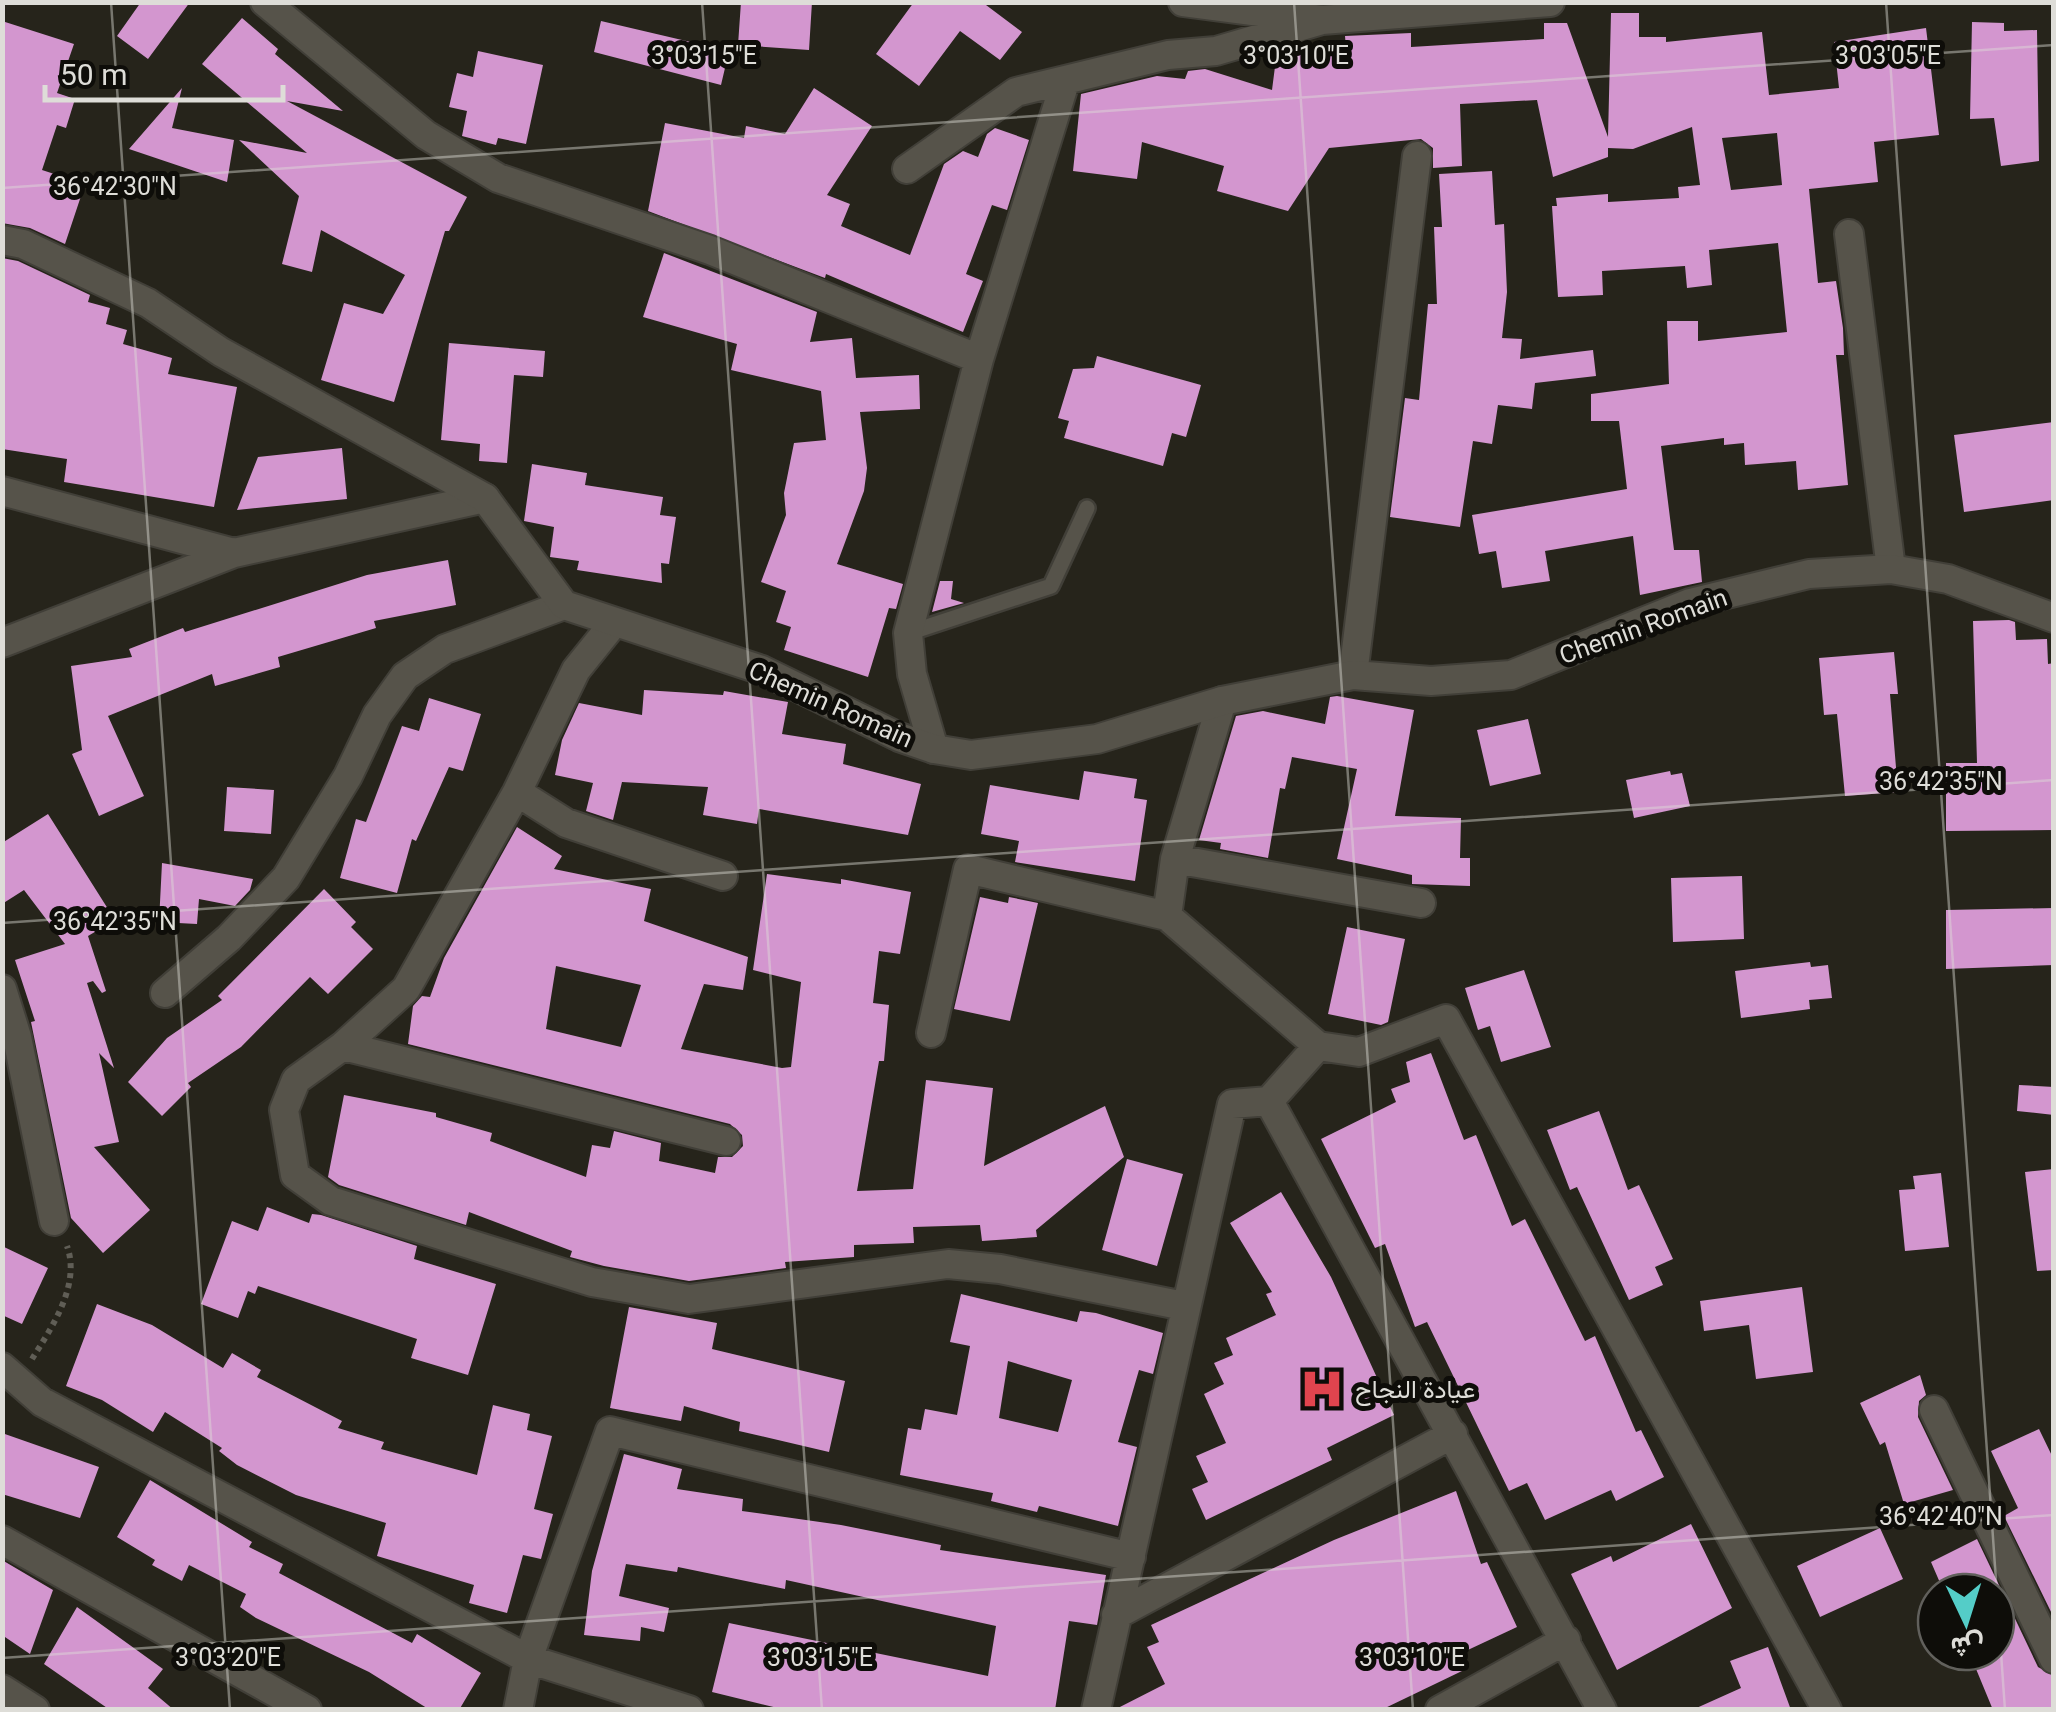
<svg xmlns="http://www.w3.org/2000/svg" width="2056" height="1712" font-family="Roboto,Vazirmatn,sans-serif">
<rect width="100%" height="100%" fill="#26241b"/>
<path fill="#d396cf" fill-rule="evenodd" d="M141,2H190L148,59L117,36Z
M741,2H812L809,50L738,45Z
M914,2H982L1022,32L1000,60L960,31L919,86L876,54Z
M1611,13H1639V37H1666V42L1762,32L1769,95L1839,88L1834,42L1926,28L1939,135L1874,142L1878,182L1809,189L1818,283L1836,281L1843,328L1844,355H1836L1848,485L1798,490L1796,461L1745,465L1744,443L1724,445V438L1661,446L1674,550H1699L1702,582L1640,595L1633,536L1545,551L1550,581L1502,588L1496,551L1479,554L1472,515L1627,489L1619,421H1591V394L1669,384L1667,321H1698V341L1787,332L1778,243L1709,250L1712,285L1687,288L1685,266L1602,271L1603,295L1558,297L1552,206H1557L1556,198L1608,194V202L1679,198L1678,187L1700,185L1692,127L1633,149L1608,148V157L1553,177L1537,100L1460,104L1462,166L1433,168V148L1421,139L1329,148L1288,211L1217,191L1224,166L1142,142L1137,179L1073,171L1081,94L1157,76L1185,79L1188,71L1205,69L1272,90L1277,51L1307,43L1346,48L1345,36L1411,33V47L1544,39V23H1567L1608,137ZM1777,133L1782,185L1731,190L1722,138Z
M242,18L278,49L275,54L343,111L287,101L467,197L449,231H445L394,402L321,380L344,303L383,314L405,275L321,230L312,272L282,264L299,196L239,140L307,153L202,64Z
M2,21L74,44L57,93L75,99L66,128L57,125L42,170L85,184L65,244L30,228L2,223Z
M601,21L729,51L721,85L594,52Z
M1972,22L2004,23V31L2037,30L2039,161L2001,166L1994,118L1970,119Z
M478,51L543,65L526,144L498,138L496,145L462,136L467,111L449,107L457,73L473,77Z
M182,88L172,128L234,140L227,182L129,149Z
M814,88L872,126L827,195L850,204L841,226L910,255L944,164L963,151L978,157L987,134L995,128L1029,140L1007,210L992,205L966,274L983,281L963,332L826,274L825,278L648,211L665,123L744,138L746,126L785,134Z
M1492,171L1495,225L1504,224L1507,292L1502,338L1522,339L1520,359L1593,350L1596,376L1535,383L1532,409L1498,405L1492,444L1473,441L1460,527L1390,517L1405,398L1419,400L1428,304H1437L1434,227H1442L1439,174Z
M664,253L817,312L810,342L852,338L856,378L919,375L920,409L860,412L867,468L864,491L837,564L903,584L896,609L889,608L868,677L784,650L791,627L776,622L786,591L761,582L786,515L784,493L794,443L826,440L821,391L731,370L737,344L643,317Z
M2,258L18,261L90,295L88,302L110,308L106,324L127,330L123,344L172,358L168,374L237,387L214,507L64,482L67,459L2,449Z
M449,343L545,351L543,377L514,375L507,463L479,461L480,444L441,440Z
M1097,356L1201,385L1186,437L1172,433L1163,466L1064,438L1069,421L1058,418L1073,369L1094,368Z
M2054,422V500L1964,512L1954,435Z
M342,448L347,499L237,510L258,457Z
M532,464L587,473L585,485L663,497L660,515L676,517L669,564L661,563L662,583L577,570L579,561L550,557L554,527L524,521Z
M448,560L456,605L374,621L376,628L278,657L280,667L215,686L212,674L108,716L144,796L99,816L72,754L82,750L71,666L132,657L129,649L183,628L185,632L367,575Z
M940,581H953L951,599L964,603L932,612Z
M2009,620L2015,622L2016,640L2047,639L2048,664L2054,663V830L1946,831V763H1977L1973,621Z
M1894,652L1898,694H1890L1898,792L1845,796L1837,714L1824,715L1819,658Z
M644,690L723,695L724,691L788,702L782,734L846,744L843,764L921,784L908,835L759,809L757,824L703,815L708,787L622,782L613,820L586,811L593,783L555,775L562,740L579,703L642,715Z
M1337,696L1414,710L1395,816L1461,818L1460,858H1470V886L1412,884V875L1337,859L1357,769L1292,757L1285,789L1280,788L1268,858L1220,849L1221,843L1199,840L1236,716L1263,711L1325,724L1330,697Z
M429,698L481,714L463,771L449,767L416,841L412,839L397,893L340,878L356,819L366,822L402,726L419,731Z
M1528,719L1541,774L1490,786L1477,730Z
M1084,771L1137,779L1134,798L1147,800L1135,881L1015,862L1019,841L981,834L990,785L1079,800Z
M1670,771L1671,775L1682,773L1690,806L1634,818L1626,780Z
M227,787L274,790L271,834L224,831Z
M48,814L115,920L88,936L106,991L102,993L93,981L87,983L114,1068L99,1053L119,1142L94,1147L150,1210L103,1253L71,1218L31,1022L35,1021L15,960L65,944L24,890L2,904V843Z
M517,827L562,856L554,869L651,889L644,921L748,957L743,990L704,984L681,1049L782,1068L791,1067L801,982L753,970L767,874L841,884V879L911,892L900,954L879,951L873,1003L889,1005L884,1061H879L857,1191L913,1189L926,1080L993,1088L984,1166L1105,1106L1124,1157L1036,1230L1037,1237L982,1241L980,1225L913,1227L914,1243L854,1245V1257L785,1262L786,1268L689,1281L604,1266L570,1257L572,1251L469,1212L466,1225L339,1185L328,1177L344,1095L436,1113V1117L492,1133L490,1141L586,1177L592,1145L610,1148L614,1131L661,1143L659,1161L715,1173L718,1157H732L743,1146L742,1135L730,1124L408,1044L413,1006L422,996L430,997L444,958ZM556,966L641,985L621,1047L546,1029Z
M162,863L253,879L250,890L235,906L199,899L197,924L159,922Z
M1742,876L1744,939L1673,942L1671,878Z
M324,889L356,922L351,927L373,949L328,994L310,977L241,1047L188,1083L191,1087L162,1116L128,1082L167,1038L222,1000L218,996Z
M980,897L1008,903L1009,897L1038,903L1010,1021L954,1009Z
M2054,908V965L1946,969V910Z
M1347,927L1405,939L1388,1022L1381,1025L1328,1014Z
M1810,962L1811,967L1828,965L1832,998L1809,1000L1810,1009L1741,1018L1735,971Z
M1524,970L1551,1047L1501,1062L1490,1026L1478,1030L1465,988Z
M1431,1053L1464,1140L1476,1135L1512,1226L1525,1219L1585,1341L1595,1336L1636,1432L1641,1430L1664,1477L1616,1501L1611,1490L1545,1520L1527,1483L1509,1491L1427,1322L1415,1327L1385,1244L1375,1248L1321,1139L1396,1102L1391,1089L1410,1082L1406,1062Z
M2019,1085L2054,1087V1115L2017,1111Z
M1599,1111L1628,1190L1639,1185L1673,1259L1655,1267L1663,1285L1629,1300L1577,1187L1570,1190L1547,1130Z
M1127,1159L1183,1174L1157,1266L1102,1250Z
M2054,1169V1270L2037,1271L2025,1172Z
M1941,1173L1949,1247L1905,1251L1899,1190L1915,1189L1913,1176Z
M1281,1192L1331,1277L1394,1415L1327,1448L1332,1460L1206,1520L1192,1489L1208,1482L1196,1456L1226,1443L1204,1394L1224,1384L1214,1363L1233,1355L1226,1338L1276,1315L1266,1294L1272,1292L1230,1223Z
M267,1207L309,1223L312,1214L321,1215L417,1246L414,1259L496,1284L468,1375L411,1358L417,1339L258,1286L255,1294L248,1291L238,1318L201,1304L232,1221L258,1231Z
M2,1246L48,1268L22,1324L2,1315Z
M1802,1287L1813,1372L1756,1379L1749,1325L1704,1331L1700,1301Z
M961,1294L1077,1322L1080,1311L1096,1313L1163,1333L1153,1374L1139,1370L1118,1442L1137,1447L1118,1526L1039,1506L1037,1512L991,1501L993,1493L900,1475L908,1428L921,1430L925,1409L957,1415L970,1346L950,1342ZM1008,1361L1072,1380L1058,1432L999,1418Z
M97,1304L152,1325L223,1368L232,1353L261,1370L257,1377L342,1421L338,1428L384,1442L381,1449L477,1475L493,1405L530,1414L527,1430L552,1436L534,1509L553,1514L541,1559L523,1555L507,1613L469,1603L474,1585L377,1556L386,1523L296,1495L237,1465L219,1451L222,1448L165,1412L153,1432L102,1400L66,1386Z
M629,1307L717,1323L712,1349L845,1381L829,1452L739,1431L740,1422L684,1406L681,1421L610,1408Z
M1920,1375L1926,1395L1919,1401L1918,1417L1953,1490L1904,1504L1885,1442L1880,1445L1860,1403Z
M2039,1429L2054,1460V1618L2004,1516L2018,1508L1991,1451Z
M2,1433L99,1467L80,1518L2,1494Z
M624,1454L682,1469L677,1489L743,1499L742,1511L841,1525L941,1545L940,1550L1106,1575L1097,1625L1069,1621L1055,1710H786L712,1692L729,1623L988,1676L996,1626L786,1580L785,1589L678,1567L677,1572L626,1564L619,1596L669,1608L664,1632L641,1627L640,1641L584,1635L592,1571Z
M150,1480L252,1542L249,1547L283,1564L279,1573L412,1643L417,1634L481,1673L459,1710H430L369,1672L256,1618L240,1607L246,1594L189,1565L182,1581L152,1565L155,1560L117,1537Z
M1456,1491L1481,1564L1487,1562L1517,1627L1455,1656L1462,1671L1381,1710H1114L1165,1684L1147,1647L1159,1642L1151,1625L1334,1540Z
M1691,1524L1732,1608L1617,1670L1571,1574L1611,1556L1613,1562Z
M1880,1528L1903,1579L1820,1617L1797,1566Z
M1977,1539L2038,1667L2054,1676V1710H1993L1969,1652H1996V1592H1944L1931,1562Z
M2,1560L53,1590L30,1654L2,1635Z
M77,1607L163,1669L148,1688L174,1710H110L44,1664Z
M1768,1647L1791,1710H1692L1741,1688L1730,1661Z"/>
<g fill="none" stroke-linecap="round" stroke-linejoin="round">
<g stroke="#413f38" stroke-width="20">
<path id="service" d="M908,633L1051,586L1087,508"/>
</g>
<g stroke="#413f38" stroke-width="32">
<path id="minor" d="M265,2L426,135L498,178L710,250L979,359
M1183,2L1322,20L1550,2
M907,169L1016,92L1168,55L1216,51L1322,20
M1849,234L1891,569
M2,491L234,553
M613,624L576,670L517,792L406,989L343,1046L296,1080L284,1110L295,1175L331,1201L592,1282L689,1299L948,1264L1000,1269L1184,1306
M2,643L234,553L485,498
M1353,675L1417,156
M1222,701L1175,859L1167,916L1318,1046
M934,749L912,674L908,633L979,359L1065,82
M517,792L566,823L723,876
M1175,859L1421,903
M2,989L17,1037L54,1221
M165,993L229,938L286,878L348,776L377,715L405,676L445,649L564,605
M931,1033L968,869L1167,916
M343,1046L726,1141
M1269,1101L1602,1710
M2,1367L42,1402L528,1659L689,1710
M1934,1410L2054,1659
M2,1540L307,1710
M1116,1615L1453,1434
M2,1689L35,1710
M518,1710L528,1659L610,1431L1131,1557
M1096,1710L1232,1104L1269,1101L1318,1046L1359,1052L1446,1019L1827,1710
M1440,1710L1566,1640"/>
</g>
<g stroke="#413f38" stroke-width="32">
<path id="tertiary" d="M2,240L23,244L148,303L221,352L485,498L564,605L762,670L899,737L934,749L971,755L1097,739L1222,701L1353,675L1431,681L1511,675L1690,603L1809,574L1891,569L1948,579L2054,618"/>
</g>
<path stroke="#605e56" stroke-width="6" stroke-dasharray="5 5" stroke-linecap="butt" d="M32,1359C52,1327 81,1285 67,1246"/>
<use href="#service" stroke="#56534a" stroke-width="15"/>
<use href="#minor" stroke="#56534a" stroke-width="28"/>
<use href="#tertiary" stroke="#56534a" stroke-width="28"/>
</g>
<path fill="none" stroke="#deddd8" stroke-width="2.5" stroke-opacity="0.45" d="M111,2L230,1710M702,2L822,1710M1294,2L1413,1710M1886,2L2005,1710M2,188L2054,45M2,923L2054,780M2,1658L2054,1515"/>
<defs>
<g id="hospital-bare" transform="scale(3.45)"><path d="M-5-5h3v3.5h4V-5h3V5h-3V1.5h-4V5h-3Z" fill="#e0444e" stroke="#0e0d09" stroke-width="2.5" paint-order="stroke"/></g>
</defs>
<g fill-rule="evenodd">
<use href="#hospital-bare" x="1322" y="1389"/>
</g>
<g text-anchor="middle" stroke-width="10" stroke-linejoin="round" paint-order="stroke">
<g font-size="25" fill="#deddd8" stroke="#0e0d09">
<text transform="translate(1643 626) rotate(-20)" y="9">Chemin Romain</text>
<text transform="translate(831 704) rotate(24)" y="9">Chemin Romain</text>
</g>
<g font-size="25" fill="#deddd8" stroke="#0e0d09" text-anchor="start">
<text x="1355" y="1398">عيادة النجاح</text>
</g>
</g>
<g font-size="25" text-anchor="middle" fill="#deddd8" stroke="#0e0d09" stroke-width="10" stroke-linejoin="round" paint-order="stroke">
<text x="704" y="64">3°03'15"E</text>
<text x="1888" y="64">3°03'05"E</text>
<text x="1296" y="64">3°03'10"E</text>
<text x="115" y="195">36°42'30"N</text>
<text x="1941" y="790">36°42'35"N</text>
<text x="115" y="930">36°42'35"N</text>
<text x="1941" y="1525">36°42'40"N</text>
<text x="228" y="1666">3°03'20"E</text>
<text x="820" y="1666">3°03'15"E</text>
<text x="1412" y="1666">3°03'10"E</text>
</g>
<rect width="2056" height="1712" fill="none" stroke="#deddd8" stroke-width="10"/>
<g transform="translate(1966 1622) rotate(176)"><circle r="48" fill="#0e0d09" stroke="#61605c" stroke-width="2.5"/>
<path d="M0-8L18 38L0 25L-18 38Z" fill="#54cdc8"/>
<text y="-15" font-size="28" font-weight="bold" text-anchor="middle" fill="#deddd8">ش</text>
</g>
<path d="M45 85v15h238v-15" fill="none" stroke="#deddd8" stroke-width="5"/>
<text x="60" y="85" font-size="30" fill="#deddd8" stroke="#0e0d09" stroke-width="8" paint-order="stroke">50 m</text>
</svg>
